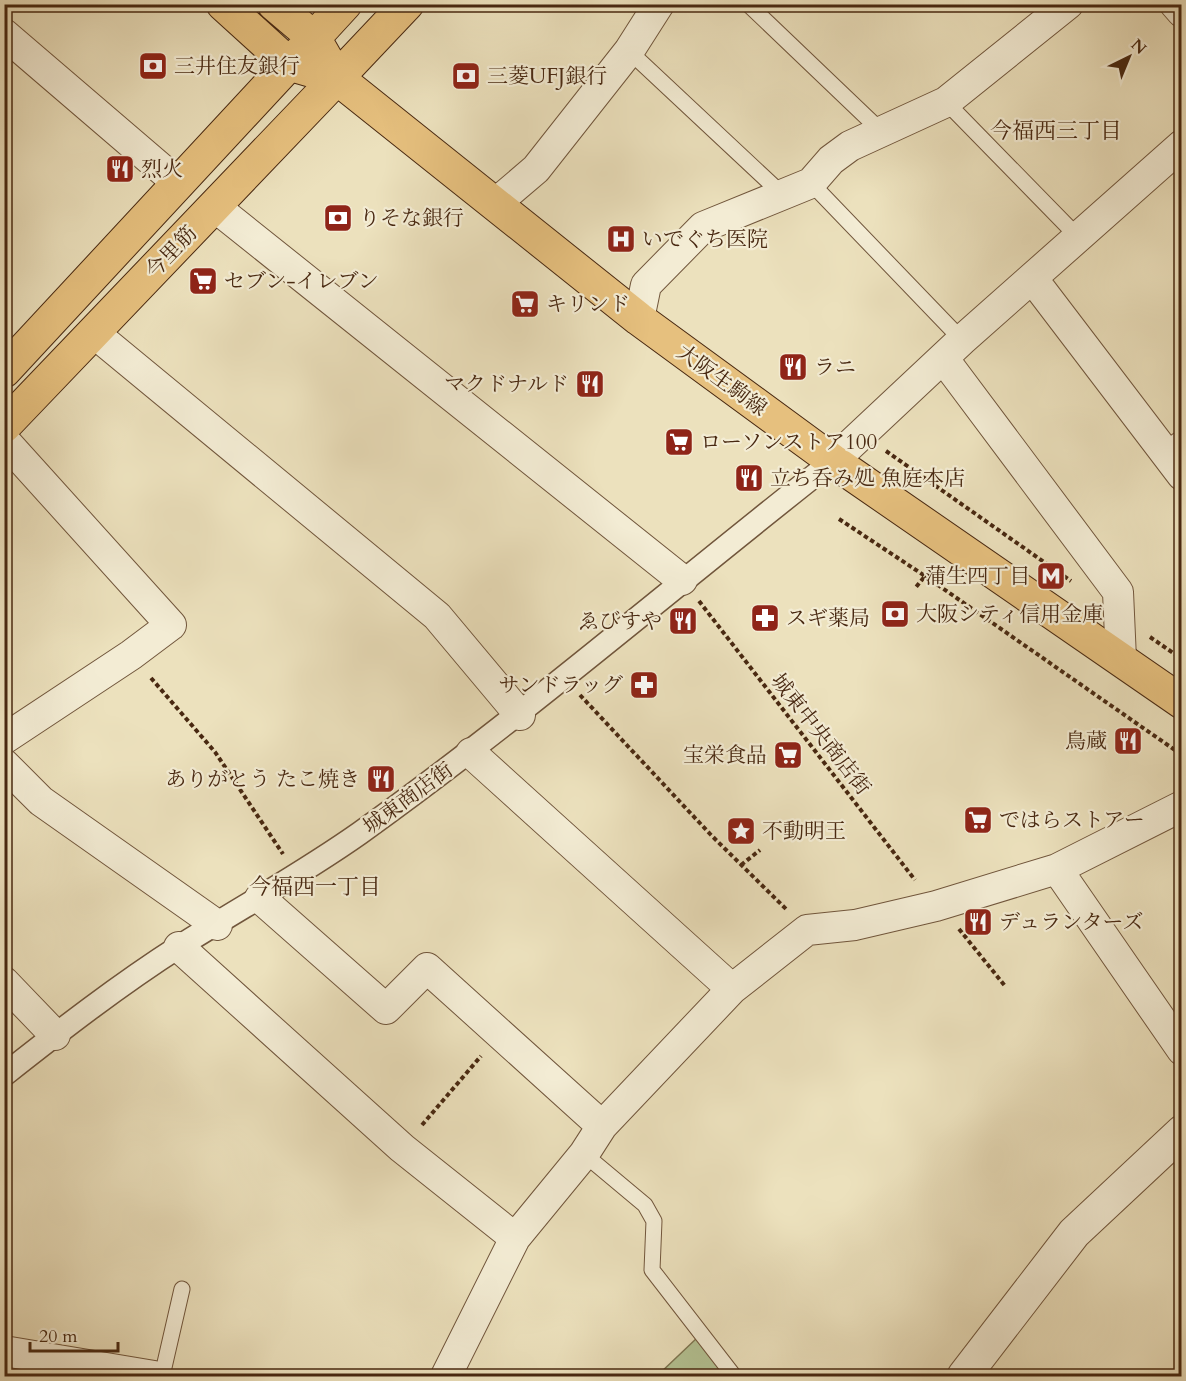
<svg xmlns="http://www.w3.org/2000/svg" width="1186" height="1381" font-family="Cardo,'Noto Serif JP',serif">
<rect width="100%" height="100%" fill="#ece1bd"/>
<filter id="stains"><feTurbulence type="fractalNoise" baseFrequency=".00333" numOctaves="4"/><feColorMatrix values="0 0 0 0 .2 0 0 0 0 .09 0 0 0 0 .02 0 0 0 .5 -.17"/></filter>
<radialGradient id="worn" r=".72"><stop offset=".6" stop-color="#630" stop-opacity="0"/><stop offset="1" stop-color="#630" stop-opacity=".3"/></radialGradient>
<path fill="#b4c394" stroke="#7e7652" stroke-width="1.5" d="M699,1336L730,1376H657Z"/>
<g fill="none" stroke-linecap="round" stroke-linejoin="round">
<g stroke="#71563c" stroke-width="17">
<path id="service" d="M748,4L883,133
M629,51L784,196
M946,102L1078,237
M811,183L962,340
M1163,451L1182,437
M584,1154L645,1205L654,1221L652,1270L734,1376
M162,1376L182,1289"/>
</g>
<g stroke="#71563c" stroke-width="25">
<path id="pedestrian" d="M4,1075C61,1030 119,985 180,946C240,908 302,874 360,833C523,716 675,585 833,461"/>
</g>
<g stroke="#71563c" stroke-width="32">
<path id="minor" d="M1175,4L1182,12
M4,34L179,184
M495,204L536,169L629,51L659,4
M215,207L682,580
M1032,278L1182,475
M639,319L646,285L703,227L811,183L831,160L850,146L946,102L1068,4
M94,333L437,616L520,715
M943,358L1118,592L1121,659
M4,440L171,625L131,655L4,739
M833,461L962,340L1182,145
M471,753L732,989
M4,764L41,801L217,925
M1057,869L1182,1050
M260,898L386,1009L427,968L602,1126
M179,947L402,1148L515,1238
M4,982L55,1035
M4,1351L154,1376
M446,1376L515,1238L584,1154L602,1126L732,989L807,930L855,925L936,906L1057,869L1182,806"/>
</g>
<g stroke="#71563c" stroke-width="35">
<path id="tertiary" d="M964,1376L1074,1233L1182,1132"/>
</g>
<g stroke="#482811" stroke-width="35">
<path id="primary" d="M4,371L289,64
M4,426L337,78L639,319L833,461L1182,702"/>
</g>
<g stroke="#482811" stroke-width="35">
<path id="trunk" d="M223,4L289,64L337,78
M274,4L314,38L337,78
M299,54L345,4
M337,78L407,4"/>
</g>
<path stroke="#482811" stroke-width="4" stroke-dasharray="4.5 3" stroke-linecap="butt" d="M886,451L1071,581
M839,519L925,576L916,587
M925,576L1182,755
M699,601L915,880
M1150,637L1182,659
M151,678L215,752L283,854
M580,695L711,835L787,910
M741,865L760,850
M959,929L1005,986
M422,1125L481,1056"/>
<use href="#service" stroke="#f3ecd4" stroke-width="15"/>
<use href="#pedestrian" stroke="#f3ecd4" stroke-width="22"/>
<use href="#minor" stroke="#f3ecd4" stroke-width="30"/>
<use href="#tertiary" stroke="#f3ecd4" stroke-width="33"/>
<use href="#primary" stroke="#e6c07e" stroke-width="33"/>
<use href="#trunk" stroke="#e6c07e" stroke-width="33"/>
</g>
<defs>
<g id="bank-square" transform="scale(1.5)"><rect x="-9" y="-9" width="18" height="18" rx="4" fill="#8f2418" stroke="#f3ecd4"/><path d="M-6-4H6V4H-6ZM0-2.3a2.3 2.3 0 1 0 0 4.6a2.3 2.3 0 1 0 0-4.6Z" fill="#fff"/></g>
<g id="restaurant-square" transform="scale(1.5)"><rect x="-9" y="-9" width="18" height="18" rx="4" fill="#8f2418" stroke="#f3ecd4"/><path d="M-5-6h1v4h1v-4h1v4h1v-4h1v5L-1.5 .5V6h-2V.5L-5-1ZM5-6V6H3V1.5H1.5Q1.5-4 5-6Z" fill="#fff"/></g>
<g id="hospital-square" transform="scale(1.5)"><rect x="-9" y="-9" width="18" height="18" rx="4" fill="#8f2418" stroke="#f3ecd4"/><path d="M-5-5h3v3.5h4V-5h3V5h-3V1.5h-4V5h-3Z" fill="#fff"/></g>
<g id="supermarket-square" transform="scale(1.5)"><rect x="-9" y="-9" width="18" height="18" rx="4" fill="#8f2418" stroke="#f3ecd4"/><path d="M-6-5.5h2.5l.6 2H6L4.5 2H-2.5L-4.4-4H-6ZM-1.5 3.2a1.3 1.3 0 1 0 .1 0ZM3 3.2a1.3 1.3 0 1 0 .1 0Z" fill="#fff"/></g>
<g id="metro-square" transform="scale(1.5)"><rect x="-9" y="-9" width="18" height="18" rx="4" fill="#8f2418" stroke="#f3ecd4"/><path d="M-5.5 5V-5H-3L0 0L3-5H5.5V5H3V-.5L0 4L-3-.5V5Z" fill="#fff"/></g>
<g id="pharmacy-square" transform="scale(1.5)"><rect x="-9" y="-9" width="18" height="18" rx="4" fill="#8f2418" stroke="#f3ecd4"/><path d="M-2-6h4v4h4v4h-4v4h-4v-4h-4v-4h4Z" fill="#fff"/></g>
<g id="sight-square" transform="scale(1.5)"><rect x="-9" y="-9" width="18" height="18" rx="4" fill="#8f2418" stroke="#f3ecd4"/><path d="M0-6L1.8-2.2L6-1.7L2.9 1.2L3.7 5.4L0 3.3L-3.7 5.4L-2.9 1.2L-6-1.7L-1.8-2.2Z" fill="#fff"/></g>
</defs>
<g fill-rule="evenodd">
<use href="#bank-square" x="153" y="66"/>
<use href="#bank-square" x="466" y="76"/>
<use href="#restaurant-square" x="120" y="169"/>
<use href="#bank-square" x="338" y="218"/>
<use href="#hospital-square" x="621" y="239"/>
<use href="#supermarket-square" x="203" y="281"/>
<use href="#supermarket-square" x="525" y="304"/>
<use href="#restaurant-square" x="793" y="367"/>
<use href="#restaurant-square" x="590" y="384"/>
<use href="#supermarket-square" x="679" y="442"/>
<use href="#restaurant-square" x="749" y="478"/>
<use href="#metro-square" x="1051" y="576"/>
<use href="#bank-square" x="895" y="614"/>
<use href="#pharmacy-square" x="765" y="618"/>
<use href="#restaurant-square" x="683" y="621"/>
<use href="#pharmacy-square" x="644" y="685"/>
<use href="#restaurant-square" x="1128" y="741"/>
<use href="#supermarket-square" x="788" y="755"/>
<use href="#restaurant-square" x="381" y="779"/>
<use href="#supermarket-square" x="978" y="820"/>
<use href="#sight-square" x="741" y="831"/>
<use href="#restaurant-square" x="978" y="922"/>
</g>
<g text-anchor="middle" stroke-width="4.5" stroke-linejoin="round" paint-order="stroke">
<g font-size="21" fill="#482811" stroke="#f3ecd4" text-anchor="start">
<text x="174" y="73">三井住友銀行</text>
<text x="487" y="83">三菱UFJ銀行</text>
<text x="141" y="176">烈火</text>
<text x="359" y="225">りそな銀行</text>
<text x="642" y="246">いでぐち医院</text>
<text x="224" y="288">セブン-イレブン</text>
<text x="546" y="311">キリンド</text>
<text x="814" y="374">ラニ</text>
<text x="569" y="391" text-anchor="end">マクドナルド</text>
<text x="700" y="449">ローソンストア100</text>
<text x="770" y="485">立ち呑み処 魚庭本店</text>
<text x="1030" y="583" text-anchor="end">蒲生四丁目</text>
<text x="916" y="621">大阪シティ信用金庫</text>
<text x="786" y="625">スギ薬局</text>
<text x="662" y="628" text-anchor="end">ゑびすや</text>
<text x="623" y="692" text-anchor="end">サンドラッグ</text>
<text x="1107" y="748" text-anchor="end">鳥蔵</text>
<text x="767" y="762" text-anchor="end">宝栄食品</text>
<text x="360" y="786" text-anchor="end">ありがとう たこ焼き</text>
<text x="999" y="827">ではらストアー</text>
<text x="762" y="838">不動明王</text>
<text x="999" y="929">デュランターズ</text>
</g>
<g font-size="21" fill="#482811" stroke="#f3ecd4">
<text transform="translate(171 252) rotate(-46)" y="7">今里筋</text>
<text transform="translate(722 380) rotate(36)" y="7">大阪生駒線</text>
<text transform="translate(821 734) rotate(52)" y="7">城東中央商店街</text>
<text transform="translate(408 798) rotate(-36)" y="7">城東商店街</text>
</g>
<g font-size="22" fill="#482811" stroke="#f3ecd4">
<text x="1056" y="138">今福西三丁目</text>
<text x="315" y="894">今福西一丁目</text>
</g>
</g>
<rect width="1186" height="1381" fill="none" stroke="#ece1bd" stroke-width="24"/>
<rect x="6" y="6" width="1174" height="1369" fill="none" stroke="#482811" stroke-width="3"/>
<rect x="12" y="12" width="1162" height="1357" fill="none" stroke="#482811" stroke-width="1.5"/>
<g transform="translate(1129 57) rotate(43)" stroke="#f3ecd4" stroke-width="4.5" paint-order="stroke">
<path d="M0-4.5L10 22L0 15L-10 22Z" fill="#482811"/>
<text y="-9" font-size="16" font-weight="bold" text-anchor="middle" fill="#482811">N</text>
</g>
<path d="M30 1342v9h88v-9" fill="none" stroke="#482811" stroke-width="3"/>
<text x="39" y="1342" font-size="18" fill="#482811" stroke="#f3ecd4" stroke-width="4.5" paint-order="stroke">20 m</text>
<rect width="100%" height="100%" filter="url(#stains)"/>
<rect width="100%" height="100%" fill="url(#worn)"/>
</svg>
